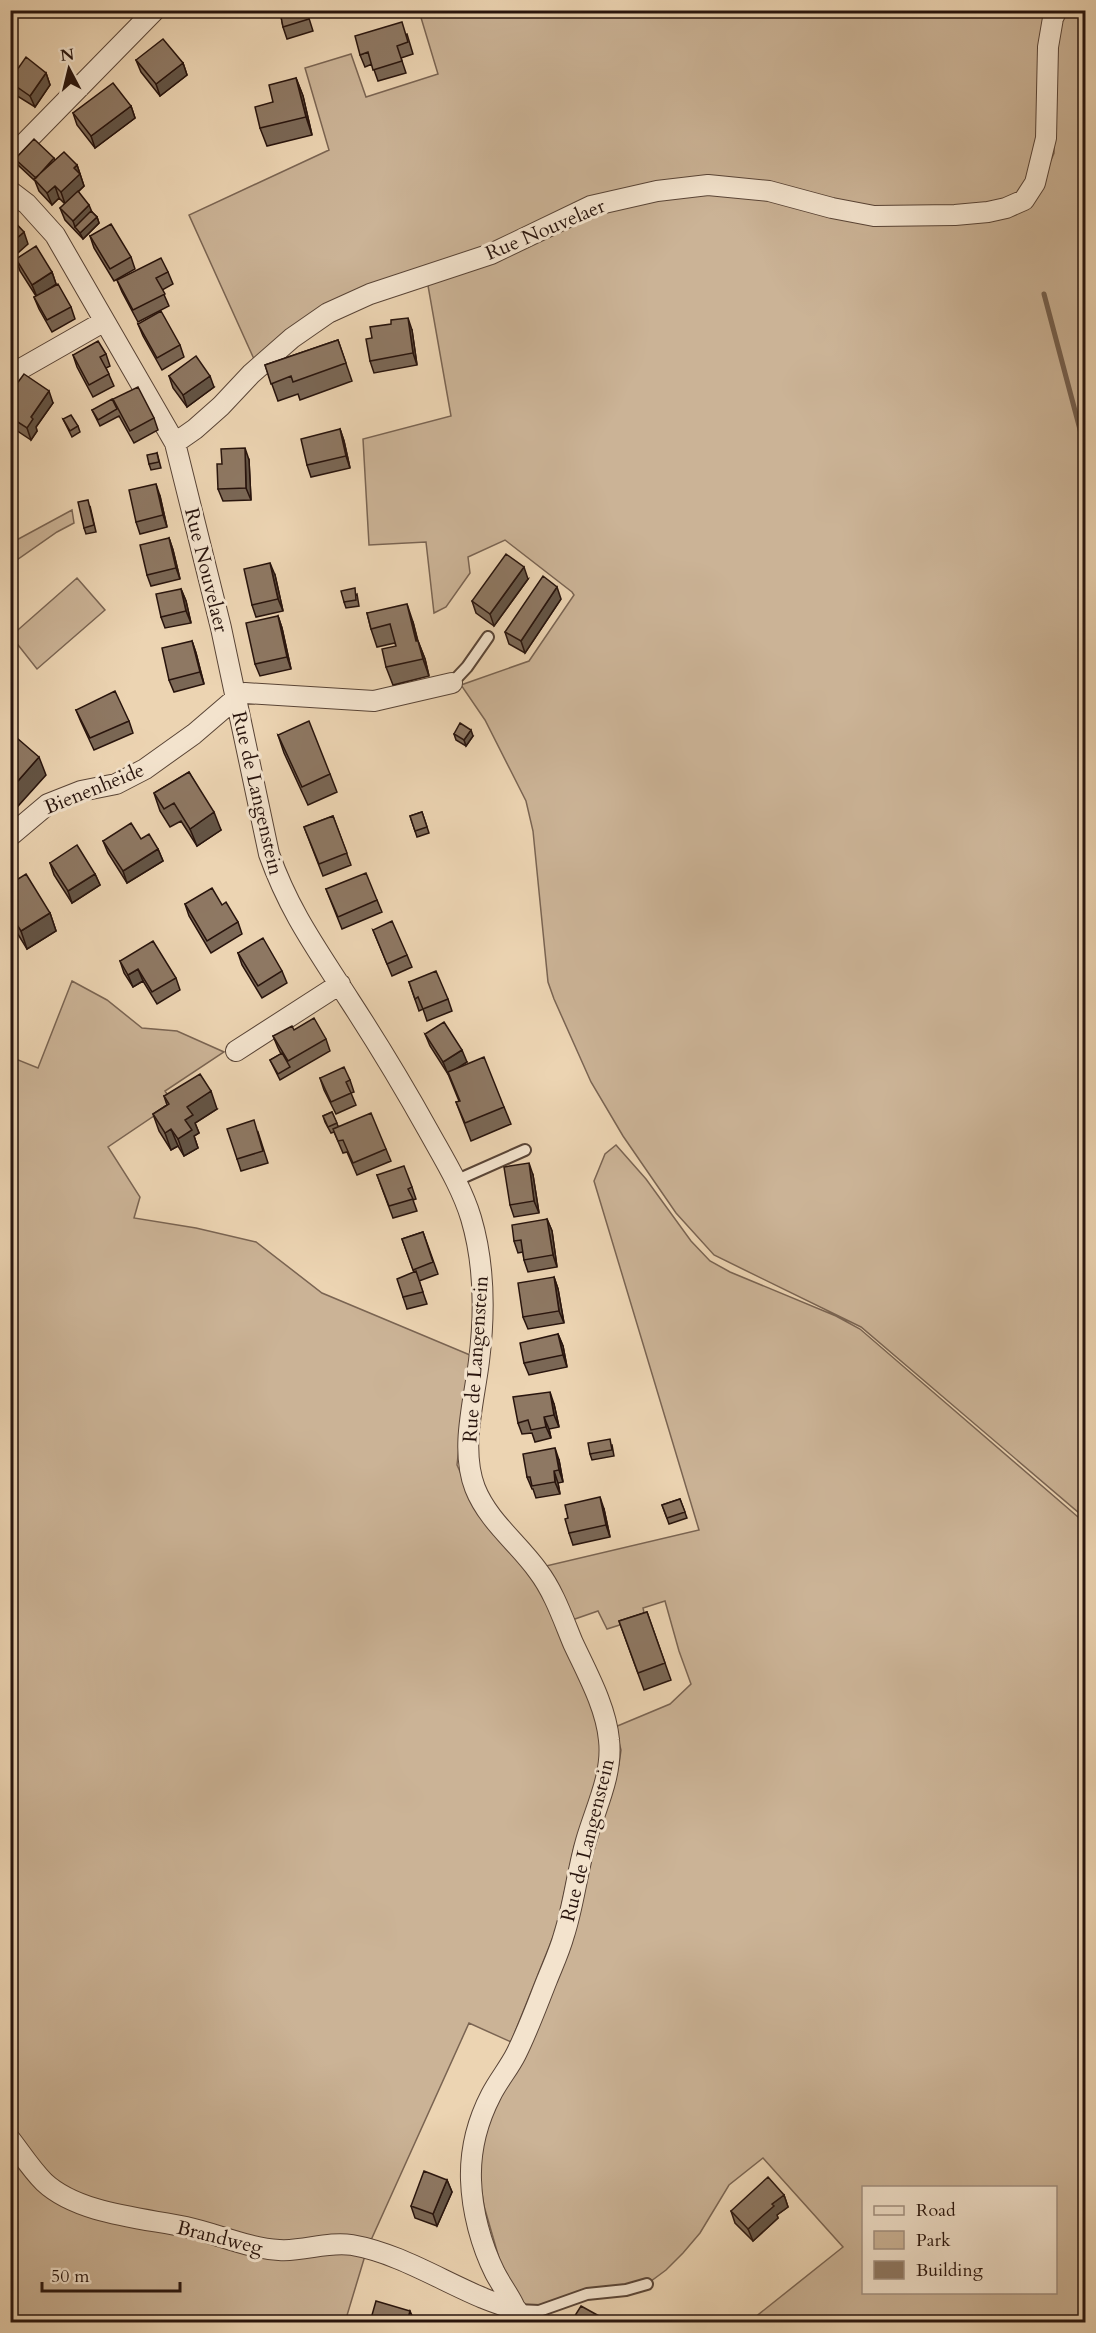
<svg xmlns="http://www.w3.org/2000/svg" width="1096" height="2333" font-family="Cardo,serif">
<rect width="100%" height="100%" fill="#ecd4b2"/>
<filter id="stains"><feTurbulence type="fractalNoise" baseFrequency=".00333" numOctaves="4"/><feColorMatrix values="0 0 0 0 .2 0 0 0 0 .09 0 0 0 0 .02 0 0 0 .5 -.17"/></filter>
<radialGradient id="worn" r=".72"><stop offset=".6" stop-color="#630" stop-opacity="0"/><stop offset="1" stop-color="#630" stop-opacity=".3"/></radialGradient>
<path fill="#cbb396" stroke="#7a6452" stroke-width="1.5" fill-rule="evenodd" d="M419,11H1049L1037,143L1022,191L995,206L874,212L707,180L489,248L254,359L189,215L329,150L305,68L351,54L366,97L438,74Z
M1065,11H1085V1518L861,1327L714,1255L676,1213L623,1136L591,1082L554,999L548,982L533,831L526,801L485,720L461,685L529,661L574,595L572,592L505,540L468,557L470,573L446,607L434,613L426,542L369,545L363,439L451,416L427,280L575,217L708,190L966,223L998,220L1017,213L1034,199L1054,153L1055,50Z
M72,510L74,523L57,532L11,564V543Z
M77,578L105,610L37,669L11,636Z
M72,981L107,1000L142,1028L177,1031L224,1052L165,1091L173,1103L108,1147L140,1197L134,1218L196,1228L256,1242L322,1293L470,1355L457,1465L472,1498L541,1586L604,1731L599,1783L574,1847L557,1927L511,2042L469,2023L367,2249L345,2322H11V1057L38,1068Z
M616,1145L646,1179L691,1241L710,1261L730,1272L836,1316L860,1329L1085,1523V2322H749L843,2247L763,2158L729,2185L700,2233L683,2253L666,2270L647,2284L539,2306L520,2305L503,2272L484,2206L479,2174L484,2133L593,1844L619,1764L621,1750L615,1727L670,1704L691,1684L679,1651L665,1601L643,1608L645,1617L607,1629L598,1611L572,1620L546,1566L699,1530L594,1181L605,1154ZM864,2188H1056V2292H864Z"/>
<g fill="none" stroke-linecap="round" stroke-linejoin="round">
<path stroke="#75604e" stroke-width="5" d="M1044,294L1086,452"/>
<g stroke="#594436" stroke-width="14">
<path id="lane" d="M452,683L467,667L488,637
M455,1181L525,1150
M517,2310L539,2311L587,2294L626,2290L647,2284"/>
</g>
<g stroke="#594436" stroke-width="22">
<path id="street" d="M10,158L155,10
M10,191L27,204L55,235L175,443L221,628L269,854C290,913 317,949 350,1001C378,1044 404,1087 429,1132C444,1159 462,1188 471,1218C485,1265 485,1313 479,1361C474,1402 460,1449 475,1488C488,1521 518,1543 538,1571C554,1592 563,1619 573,1643C587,1673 606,1707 609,1740C613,1775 595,1809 586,1841C577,1872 574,1904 564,1935C560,1950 553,1965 547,1980C537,2005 528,2030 516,2054C509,2068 498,2081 491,2095C477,2122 470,2150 471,2180C472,2211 481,2245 495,2273C504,2290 516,2304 520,2322
M10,375L103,322
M175,443L195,429L221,406L251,374L292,338L328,313L370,294L491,254L591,206L657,191L708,185L769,191L832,208L874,216L955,215L988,212L1006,208L1024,200L1035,183L1046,138L1048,47L1053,18L1057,10
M10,836L48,804L81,791L116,784L145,769L194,734L236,698L245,693L374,701L452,683
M236,1051L340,984
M10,2139C21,2153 31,2169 44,2182C78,2214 143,2218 186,2227C218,2234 247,2248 279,2250C303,2252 327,2241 352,2245C398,2253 440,2280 483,2298C494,2303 506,2306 517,2310"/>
</g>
<use href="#lane" stroke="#f3e3cd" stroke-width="10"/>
<use href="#street" stroke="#f3e3cd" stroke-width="20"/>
</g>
<path fill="#7a6755" stroke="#28140d" stroke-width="1.5" d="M280,10H312L307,12L313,31L287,39L283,27Z
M407,34L413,54L401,58L406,73L378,81L372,64L365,67L360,55Z
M136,60L183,63L187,75L160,96L141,72Z
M46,73L50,85L35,107L14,94L10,85V80Z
M296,78L303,96L312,135L267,146L260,128L273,102Z
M131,106L135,118L95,148L77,125L73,113Z
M54,158L55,160L77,165L84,186L78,192L91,211L97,217L99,223L83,239L65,220L60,208L65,204L59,198L52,205L39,191L35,181L18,165L15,159Z
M90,236L131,257L135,269L114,281L94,248Z
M16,259L52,272L56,284L47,290L71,307L75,319L52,332L39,309L34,297L36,296L20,271Z
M168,272L173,284L162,290L169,306L138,322L122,292L117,280Z
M138,324L180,345L184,357L162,370L143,336Z
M412,330L417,365L374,373L370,361L372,338Z
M338,340L352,381L300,400L298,394L278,401L265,365Z
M106,354L110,366L106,368L114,386L93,397L77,367L73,355Z
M169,376L214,387L187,407L173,388Z
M10,393L53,403L36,427L37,431L31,440L10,426Z
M115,405L154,418L158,430L134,443L119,416L100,426L92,410Z
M63,419L78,426L80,432L72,437Z
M340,429L344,441L350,468L311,477L307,465Z
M157,453L161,468L151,470L149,464Z
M249,460L251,500L223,501L218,489Z
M160,496L167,527L140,534L136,522Z
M90,506L96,532L86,534L84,528Z
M169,538L173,550L180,579L151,586L147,575Z
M275,575L283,611L256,617L252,605Z
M528,579L494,626L476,613L472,601Z
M181,589L186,601L191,623L165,628L161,617Z
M357,594L359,606L346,608L344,602Z
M561,599L525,653L509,644L505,632Z
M367,613L413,622L418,641L425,659L429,676L393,685L386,667L396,646L395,643L377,647L371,629Z
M278,616L282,628L291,669L260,676L255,664Z
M192,641L196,653L204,684L174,692L169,680Z
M76,710L129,721L133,733L94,750L81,722Z
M454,734L473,736L466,746L456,740Z
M278,735L330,774L337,792L308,805L284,753Z
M189,772L221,830L197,846L181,821L170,827L160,811L154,793Z
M422,812L429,833L417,837L410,816Z
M333,816L351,865L323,876L304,827Z
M141,839L158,849L163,861L127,883L108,853L103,841Z
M50,863L95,874L100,885L72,903L54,875Z
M10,884L50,913L56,931L27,949L16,931L10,935Z
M326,889L377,900L382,912L342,929Z
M185,904L222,905L238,922L242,934L211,953L189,916Z
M373,930L407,955L412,967L392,976Z
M238,953L282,971L287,983L262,998L242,965Z
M120,961L176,978L180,990L157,1004L143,981L133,987L124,973Z
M409,982L448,999L452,1011L427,1021L423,1009L419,1011Z
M294,1030L326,1039L330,1051L280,1080L270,1060L281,1054L278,1048L273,1036Z
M425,1034L467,1062L455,1069L504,1107L511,1124L471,1141L456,1102L459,1101L448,1074L430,1046Z
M320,1078L350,1080L354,1092L351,1093L356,1105L336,1114L324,1090Z
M164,1096L217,1109L195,1123L199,1133L194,1136L198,1148L184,1156L178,1146L171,1150L159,1131L153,1114L167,1105Z
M332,1112L338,1126L386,1149L391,1161L357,1175L347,1152L343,1153L334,1132L331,1133L325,1122L323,1116Z
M258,1132L268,1163L241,1171L237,1159Z
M377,1175L412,1187L416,1199L413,1200L417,1211L393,1218Z
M533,1175L539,1213L514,1217L510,1205Z
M547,1219L552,1231L557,1267L528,1272L524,1260L523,1252L518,1253L514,1241Z
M423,1232L438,1274L419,1281L427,1304L407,1309L403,1297L414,1272L402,1239Z
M554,1277L558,1289L564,1323L528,1329L523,1317Z
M558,1334L563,1346L567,1367L529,1375L524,1363Z
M554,1404L559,1427L549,1429L551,1438L535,1442L532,1433L522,1434L518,1423Z
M612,1445L614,1456L592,1460L590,1454Z
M559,1460L563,1482L558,1483L560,1494L536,1498L533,1489H532L527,1477Z
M680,1499L687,1518L669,1524L662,1505Z
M604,1509L610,1537L573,1545L569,1533Z
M647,1612L671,1680L644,1690L619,1621Z
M447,2180L452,2192L437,2226L415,2218L411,2206Z
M784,2195L788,2207L777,2215L778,2218L753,2241L735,2223L731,2211Z"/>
<path fill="#635445" stroke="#28140d" stroke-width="1.5" d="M183,63L187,75L160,96L156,84Z
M46,73L50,85L35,107L30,96Z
M296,78L303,96L312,135L306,117Z
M11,99L16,111L10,119V101Z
M131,106L135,118L95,148L91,136Z
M77,165L84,186L65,204L61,192L74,168Z
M55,186L59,198L52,205L47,193Z
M89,205L94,217L75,227L73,221Z
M97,217L99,223L83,239L80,233Z
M24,232L28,244L10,260V244Z
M52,272L56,284L37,297L32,285Z
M408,318L412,330L417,365L413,353Z
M12,321L16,333L10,339V322Z
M210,376L214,387L187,407L183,395Z
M49,391L53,403L36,427L37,431L31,440L27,428L31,417Z
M340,429L344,441L350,468L346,456Z
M245,448L249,460L251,500L246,488Z
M156,484L160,496L167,527L163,515Z
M169,538L173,550L180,579L176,568Z
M270,563L275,575L283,611L278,599Z
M524,567L528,579L494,626L490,614Z
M557,587L561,599L525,653L521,641Z
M181,589L186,601L191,623L186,611Z
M407,604L413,622L422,659L416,641Z
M278,616L282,628L291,669L287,657Z
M192,641L196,653L204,684L200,672Z
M418,641L425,659L429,676L423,659Z
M471,730L473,736L466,746L464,740Z
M39,757L46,775L10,815V790Z
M214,812L221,830L197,846L190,829Z
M158,849L163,861L127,883L123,871Z
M95,874L100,885L72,903L68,891Z
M50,913L56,931L27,949L21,931Z
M10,915L16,931L10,935Z
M138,969L143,981L133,987L128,975Z
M462,1050L467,1062L448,1074L443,1062Z
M211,1091L217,1109L195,1123L199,1133L194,1136L198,1148L184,1156L178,1139L185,1120L187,1107Z
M171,1129L178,1146L171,1150L165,1133Z
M529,1163L533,1175L539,1213L534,1201Z
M547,1219L552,1231L557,1267L553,1255Z
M554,1277L558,1289L564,1323L559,1311Z
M558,1334L563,1346L567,1367L563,1355Z
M550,1392L554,1404L559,1427L554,1415Z
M544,1417L549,1429L551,1438L546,1427Z
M555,1448L559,1460L563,1482L559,1470Z
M554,1471L558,1483L560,1494L555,1482Z
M600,1497L604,1509L610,1537L606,1525Z
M447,2180L452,2192L437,2226L433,2214Z
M784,2195L788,2207L777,2215L778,2218L753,2241L748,2229L772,2204Z
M410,2311L415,2322H407Z"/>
<path fill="#8e7863" stroke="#28140d" stroke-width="1.5" d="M285,10H306L309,19L283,27L280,12Z
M402,22L408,42L397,46L402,61L373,70L368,52L360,55L355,36Z
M163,39L183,63L156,84L136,60Z
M26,57L46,73L30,96L10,82V80Z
M296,78L306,117L260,128L255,107L273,102L269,85Z
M113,83L131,106L91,136L73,113Z
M34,139L54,158L36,178L15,159Z
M64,152L77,165L74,168L80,174L61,192L55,186L47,193L34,179Z
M78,191L89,205L73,221L60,208Z
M91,211L97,217L80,233L75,227Z
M10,217L24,232L10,244Z
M111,224L131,257L110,269L90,236Z
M36,246L52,272L32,285L16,259Z
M161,258L168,272L156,278L165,294L133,310L117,280Z
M58,284L71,307L47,320L34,297Z
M161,311L180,345L157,358L138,324Z
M408,318L413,353L370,361L366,339L372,338L370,327L391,324V320Z
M338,340L346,363L293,382L291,376L271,384L265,365Z
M98,341L106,354L100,357L109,374L89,385L73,355Z
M196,356L210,376L183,395L169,376Z
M24,374L49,391L31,417L33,419L27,428L10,417V393Z
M138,387L154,418L130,431L113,399Z
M112,399L117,409L98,420L92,410Z
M71,415L78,426L70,431L63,419Z
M340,429L346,456L307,465L301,439Z
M245,448L246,488L218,489L217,464H222L221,449Z
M157,453L159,462L149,464L147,455Z
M156,484L163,515L136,522L129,490Z
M88,500L94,525L84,528L78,502Z
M169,538L176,568L147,575L140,545Z
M506,554L524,567L490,614L472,601Z
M270,563L278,599L252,605L244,569Z
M543,576L557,587L521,641L505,632Z
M355,588L356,600L344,602L341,591Z
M181,589L186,611L161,617L156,594Z
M407,604L416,641H418L423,659L386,667L382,649L396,646L390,624L371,629L367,613Z
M278,616L287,657L255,664L246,623Z
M192,641L200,672L169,680L162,648Z
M115,691L129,721L90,738L76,710Z
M309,721L330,774L302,787L278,735Z
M460,723L471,730L464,740L454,734Z
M10,732L39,757L10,790Z
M189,772L214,812L190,829L174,803L164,809L154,793Z
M422,812L427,827L415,831L410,816Z
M333,816L347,853L319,864L304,827Z
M131,823L141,839L149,834L158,849L123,871L103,841Z
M77,845L95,874L68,891L50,863Z
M366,873L377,900L338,917L326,889Z
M26,874L50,913L21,931L10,914V884Z
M212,888L222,905L226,902L238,922L207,941L185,904Z
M392,921L407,955L387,964L373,930Z
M263,938L282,971L258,986L238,953Z
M153,941L176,978L152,992L138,969L128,975L120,961Z
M436,971L448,999L423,1009L418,997L415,999L409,982Z
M314,1018L326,1039L288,1061L273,1036L292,1026L294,1030Z
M444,1022L462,1050L443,1062L425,1034Z
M282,1053L290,1067L278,1074L270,1060Z
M484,1057L504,1107L465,1123L456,1102L460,1101L448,1072Z
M344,1067L350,1080L346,1082L351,1093L331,1102L320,1078Z
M200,1074L211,1091L187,1107L193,1115L185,1120L192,1130L178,1139L171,1129L165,1133L153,1114L169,1104L164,1096Z
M332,1112L337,1123L328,1127L323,1116Z
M371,1113L386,1149L353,1163L343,1140L338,1141L333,1129Z
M254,1120L263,1151L237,1159L227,1129Z
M529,1163L534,1201L510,1205L504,1167Z
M404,1166L412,1187L408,1189L413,1199L389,1206L377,1175Z
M547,1219L553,1255L524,1260L521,1240L514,1241L512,1225Z
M423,1232L433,1262L413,1270L402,1239Z
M416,1271L423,1292L403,1297L397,1279Z
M554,1277L559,1311L523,1317L518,1283Z
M558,1334L563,1355L524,1363L520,1343Z
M550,1392L554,1415L544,1417L546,1427L531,1430L528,1420L518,1423L513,1397Z
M610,1439L612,1450L590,1454L588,1443Z
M555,1448L559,1470L554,1471L555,1482L532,1486L530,1477H527L523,1454Z
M600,1497L606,1525L569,1533L565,1519L568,1518L565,1505Z
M680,1499L685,1512L667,1518L662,1505Z
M647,1612L665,1663L638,1673L619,1621Z
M424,2171L447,2180L433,2214L411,2206Z
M768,2177L784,2195L772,2204L774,2206L748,2229L731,2211Z
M376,2301L410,2311L407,2322H370Z
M581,2306L610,2322H571Z"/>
<g text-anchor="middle" stroke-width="6" stroke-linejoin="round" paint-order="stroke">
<g font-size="20" fill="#28140d" stroke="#f3e3cd">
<text transform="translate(545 229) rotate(-23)" y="7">Rue Nouvelaer</text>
<text transform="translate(207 570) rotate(76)" y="7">Rue Nouvelaer</text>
<text transform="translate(94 788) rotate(-22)" y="7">Bienenheide</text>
<text transform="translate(258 793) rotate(77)" y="7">Rue de Langenstein</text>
<text transform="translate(475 1359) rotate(-86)" y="7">Rue de Langenstein</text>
<text transform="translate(587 1840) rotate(-76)" y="7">Rue de Langenstein</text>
<text transform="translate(220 2237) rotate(14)" y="7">Brandweg</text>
</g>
</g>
<rect width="1096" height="2333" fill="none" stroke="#ecd4b2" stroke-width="36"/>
<rect x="12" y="12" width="1072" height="2309" fill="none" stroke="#28140d" stroke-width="3"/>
<rect x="18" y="18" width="1060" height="2297" fill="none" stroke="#28140d" stroke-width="1.5"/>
<rect x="862" y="2186" width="195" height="108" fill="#f3e3cd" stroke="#a29080" stroke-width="1.5"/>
<rect x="874" y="2206" width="30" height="9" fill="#f3e3cd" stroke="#a29080" stroke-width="1.5"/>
<text x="916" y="2216" font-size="18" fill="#28140d">Road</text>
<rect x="874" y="2231" width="30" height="18" fill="#cbb396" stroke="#a29080" stroke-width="1.5"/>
<text x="916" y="2246" font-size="18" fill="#28140d">Park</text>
<rect x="874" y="2261" width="30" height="18" fill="#8e7863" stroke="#a29080" stroke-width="1.5"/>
<text x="916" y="2276" font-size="18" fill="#28140d">Building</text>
<g transform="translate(69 69) rotate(353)" stroke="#f3e3cd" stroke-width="4.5" paint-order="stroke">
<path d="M0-4.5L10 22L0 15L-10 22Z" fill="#28140d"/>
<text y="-9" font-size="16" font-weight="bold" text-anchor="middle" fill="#28140d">N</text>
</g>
<path d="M42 2282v9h138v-9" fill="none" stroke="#28140d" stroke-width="3"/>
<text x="51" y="2282" font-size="18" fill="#28140d" stroke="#f3e3cd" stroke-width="4.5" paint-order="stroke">50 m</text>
<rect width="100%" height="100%" filter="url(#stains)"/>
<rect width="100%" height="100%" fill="url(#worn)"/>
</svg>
